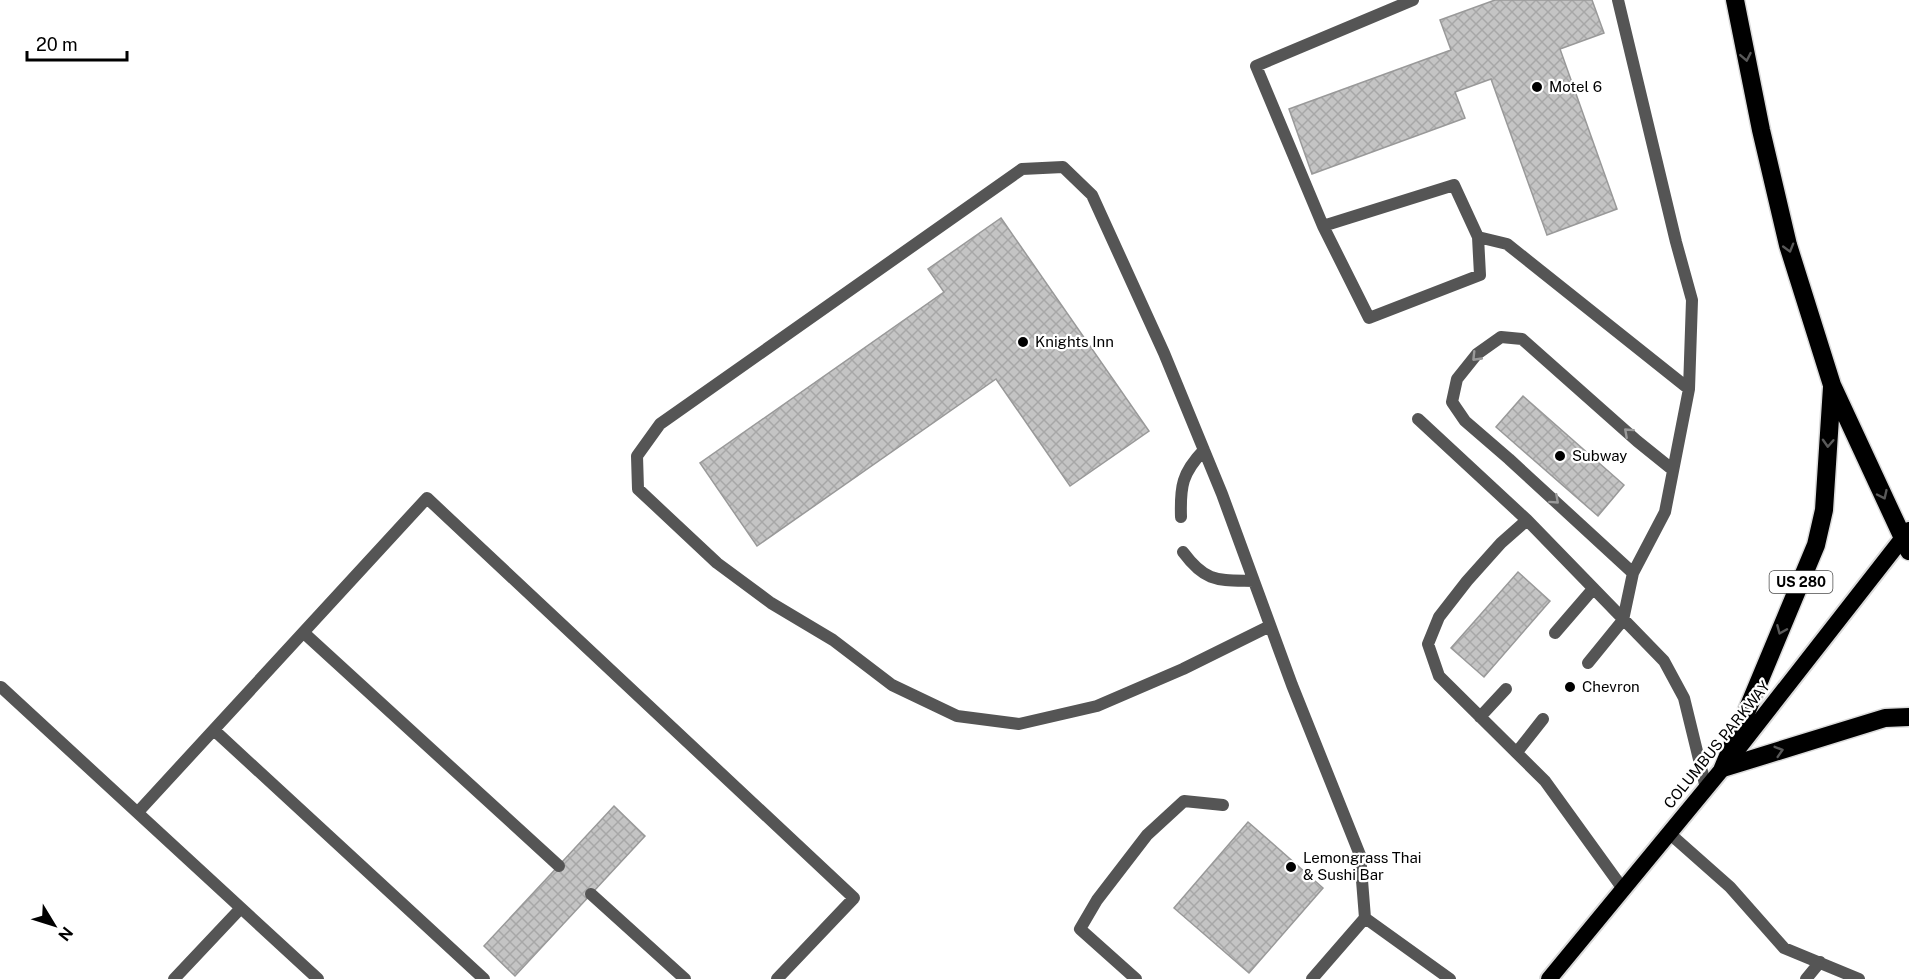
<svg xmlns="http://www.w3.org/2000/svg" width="1909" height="979" font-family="'Public Sans',sans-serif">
<defs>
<pattern id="building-cross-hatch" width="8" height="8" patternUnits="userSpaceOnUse" patternTransform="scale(1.5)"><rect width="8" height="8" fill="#c4c4c4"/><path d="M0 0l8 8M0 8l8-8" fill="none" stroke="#a7a7a7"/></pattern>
</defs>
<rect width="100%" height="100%" fill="#fff"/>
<path fill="url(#building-cross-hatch)" stroke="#999" stroke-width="1.5" d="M1495,0H1592L1604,33L1560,49L1617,209L1547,235L1491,79L1455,92L1465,118L1312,174L1289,109L1451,50L1440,20Z
M1001,218L1149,431L1070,486L996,379L757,546L700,463L944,292L928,269Z
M1523,396L1624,485L1598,516L1496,427Z
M1518,572L1550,601L1484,677L1451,648Z
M614,806L645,836L515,976L484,946Z
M1248,822L1323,888L1249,973L1174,908Z"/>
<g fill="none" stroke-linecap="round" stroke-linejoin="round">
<g stroke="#dbdbdb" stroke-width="20">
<path id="trunk" d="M1549,979L1723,768L1909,530"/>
</g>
<g stroke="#dbdbdb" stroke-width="21">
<path id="motorway" d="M1735,0L1761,130L1788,245L1832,385L1909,551
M1723,768L1816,545L1824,510L1832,387
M1723,768L1885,718L1909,717"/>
</g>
<path stroke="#555" stroke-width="12" d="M1323,226L1454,185L1478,237L1480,275L1369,318L1323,226L1256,66L1413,0
M1478,237L1507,244L1689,389
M1418,419L1527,520
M1181,517C1180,486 1182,473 1204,450
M1183,552C1206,583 1218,580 1254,581
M1633,573L1509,459L1465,421L1452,402L1457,379L1477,354L1501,337L1522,339L1637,441L1673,470
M1270,626L1183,669L1097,706L1019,724L957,716L892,685L833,640L771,603L717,563L638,489L637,456L660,424L1022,169L1063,167L1092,195L1164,353L1222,494L1292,685L1360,855L1365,918
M304,633L559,866
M1555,633L1593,589
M1588,663L1623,620L1633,573L1665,512L1689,389L1692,300L1676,242L1618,0
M1480,717L1506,689
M215,731L484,979
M1517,752L1543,719
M138,812L427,498L854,898L777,979
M1669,833L1730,887L1784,948L1859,979
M1623,889L1545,781L1439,676L1428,644L1439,617L1467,581L1501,543L1527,520L1664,661L1684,698L1706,788
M591,894L685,979
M1136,979L1080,929L1097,900L1147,835L1184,801L1223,805
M1312,979L1365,918L1450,979
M1806,979L1820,962"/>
<path stroke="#555" stroke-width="12" d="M1,687L318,979
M174,979L241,908"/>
<use href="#trunk" stroke="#000" stroke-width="16"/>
<use href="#motorway" stroke="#000" stroke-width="18"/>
</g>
<defs><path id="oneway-chevron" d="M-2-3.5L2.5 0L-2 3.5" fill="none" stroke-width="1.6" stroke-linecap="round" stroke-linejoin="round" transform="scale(1.5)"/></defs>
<g stroke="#595959">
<use href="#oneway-chevron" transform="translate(1746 57) rotate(79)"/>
<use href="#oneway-chevron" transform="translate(1789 248) rotate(74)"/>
<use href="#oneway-chevron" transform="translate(1828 443) rotate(93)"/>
<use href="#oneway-chevron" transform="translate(1883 495) rotate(65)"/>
<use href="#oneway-chevron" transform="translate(1781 630) rotate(113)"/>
<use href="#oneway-chevron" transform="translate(1779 751) rotate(-17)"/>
</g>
<g stroke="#999">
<use href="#oneway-chevron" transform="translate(1476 357) rotate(134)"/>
<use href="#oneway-chevron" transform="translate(1628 432) rotate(-138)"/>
<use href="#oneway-chevron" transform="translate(1555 500) rotate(42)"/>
</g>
<g fill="#000" stroke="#fff" stroke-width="2">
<circle cx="1537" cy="87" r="6"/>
<circle cx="1023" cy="342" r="6"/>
<circle cx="1560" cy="456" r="6"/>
<circle cx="1570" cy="687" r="6"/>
<circle cx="1291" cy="867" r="6"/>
</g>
<g text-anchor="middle" stroke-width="4.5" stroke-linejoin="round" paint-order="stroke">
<rect fill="#fff" stroke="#4c4c4c" stroke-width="1.5" x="1769.5" y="571" width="63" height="22" rx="4.5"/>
<g font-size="14" font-weight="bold" fill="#000">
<text x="1801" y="587">US 280</text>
</g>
<g font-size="15" fill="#000" stroke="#fff" text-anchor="start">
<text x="1549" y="92">Motel 6</text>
<text x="1035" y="347">Knights Inn</text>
<text x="1572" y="461">Subway</text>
<text x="1582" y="692">Chevron</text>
<text x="1303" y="863">Lemongrass Thai<tspan x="1303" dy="17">&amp; Sushi Bar</tspan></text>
</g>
<g font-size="15" fill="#000" stroke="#fff">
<text transform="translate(1717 745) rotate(-51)" y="5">COLUMBUS PARKWAY</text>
</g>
</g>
<g transform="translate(54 925) rotate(128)" stroke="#ffffff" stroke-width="4.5" paint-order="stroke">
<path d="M0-4.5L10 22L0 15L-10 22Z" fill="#000000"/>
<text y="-9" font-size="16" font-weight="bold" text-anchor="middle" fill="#000000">N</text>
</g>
<path d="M27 51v9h100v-9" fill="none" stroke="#000000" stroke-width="3"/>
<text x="36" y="51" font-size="18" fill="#000000" stroke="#ffffff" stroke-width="4.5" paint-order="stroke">20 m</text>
</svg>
